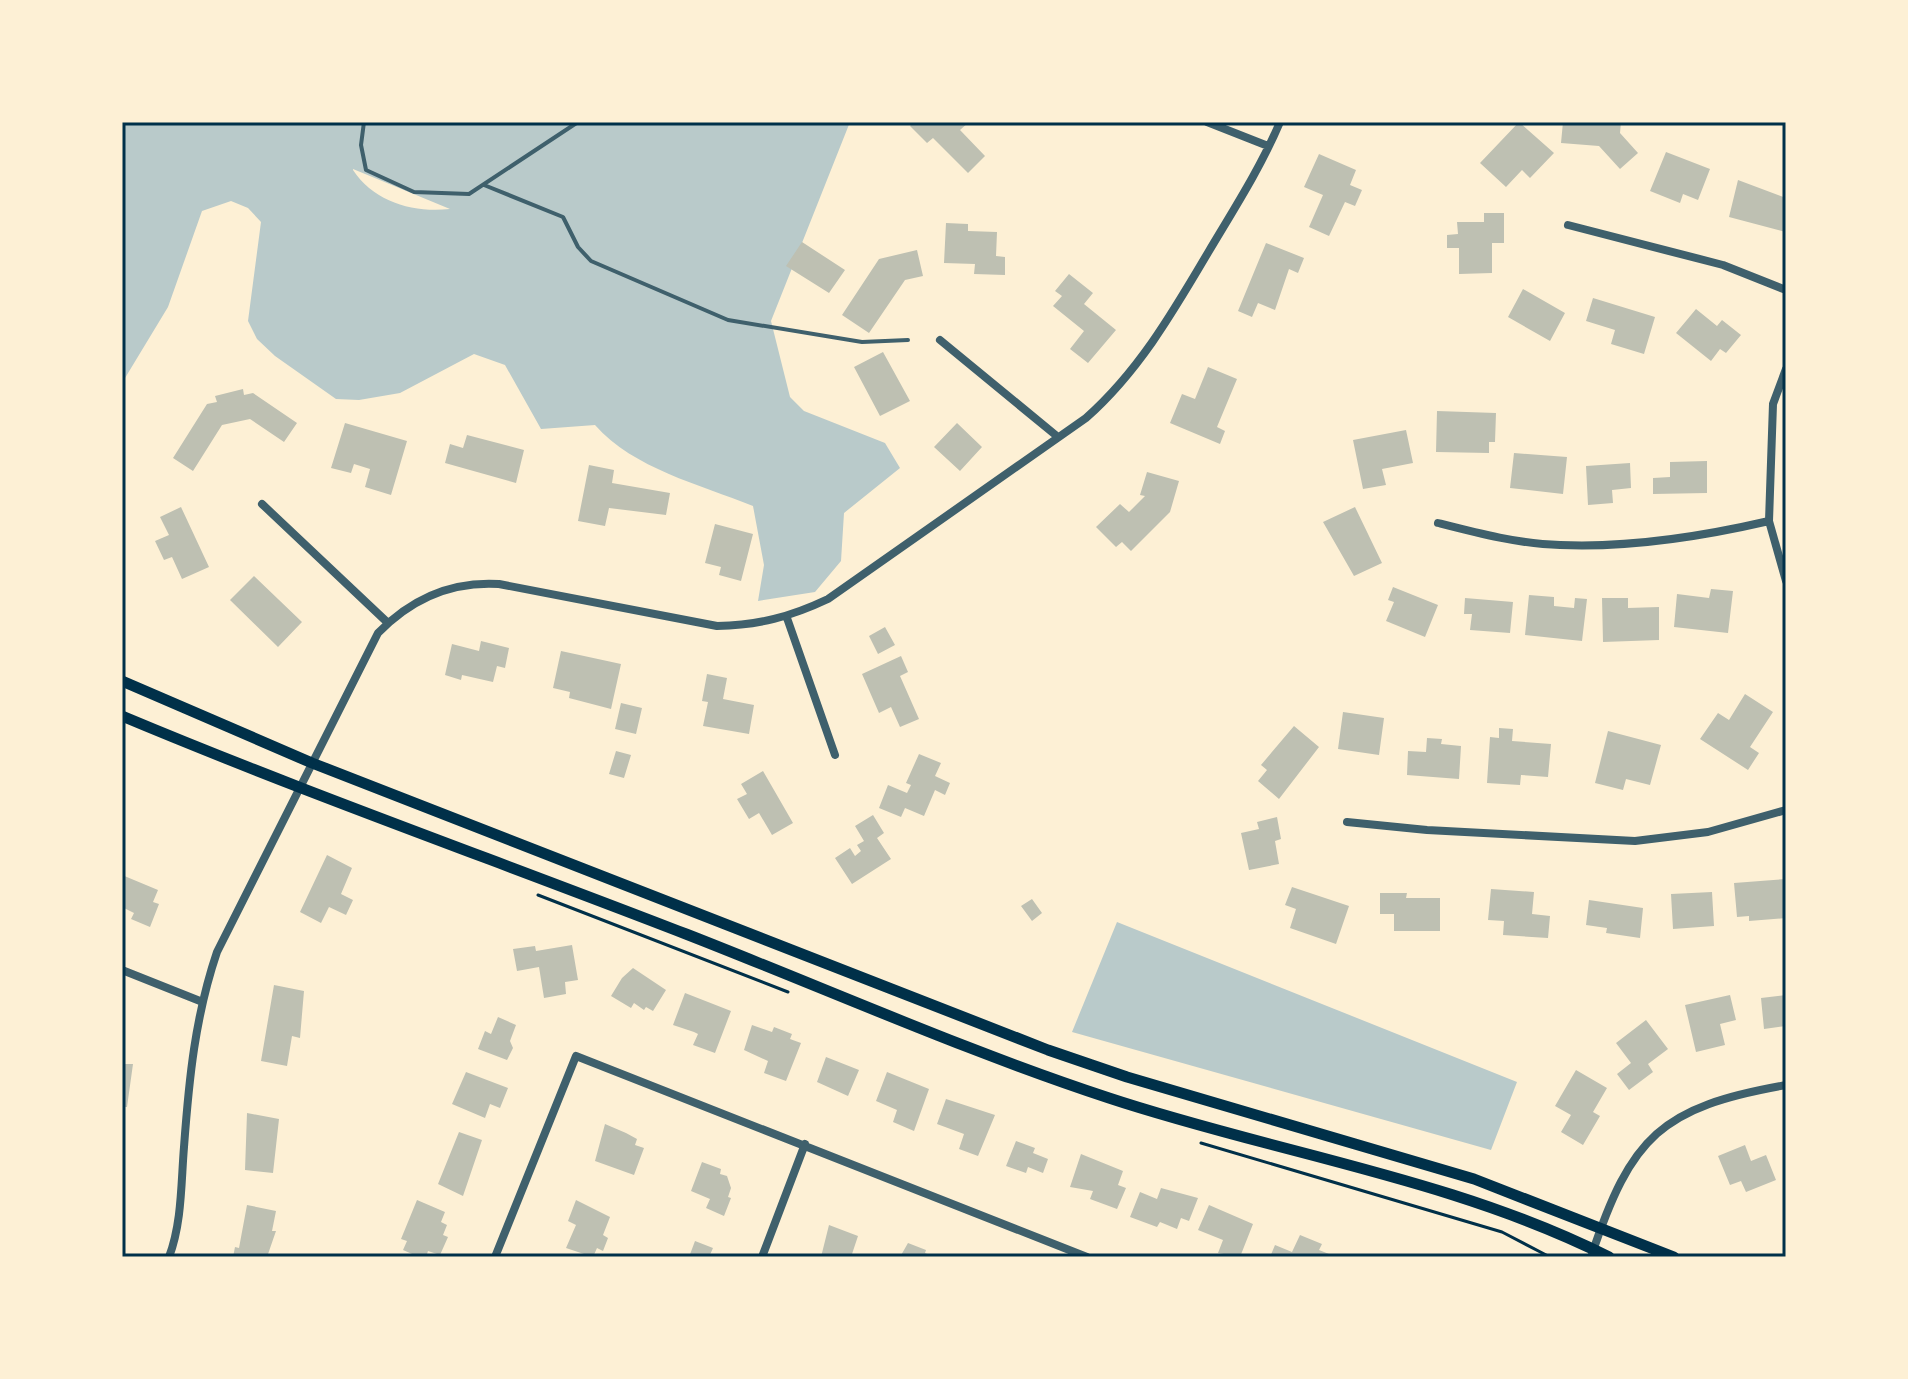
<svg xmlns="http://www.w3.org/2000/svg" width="1908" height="1379" font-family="'Zilla Slab',serif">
<rect width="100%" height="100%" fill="#fdf0d5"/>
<path fill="#b9caca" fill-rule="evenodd" d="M122,122H850L771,321L790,397L804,411L885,443L900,468L844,513L841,561L815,592L758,601L764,565L753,506C699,484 634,469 595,425L541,429L505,365L474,354L400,393L359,400L336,399L275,356L257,339L248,321L261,222L248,208L231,201L202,211L168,307L122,383ZM353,170V169L450,209C413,213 374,202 353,170Z
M1117,922L1517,1082L1491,1150L1072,1032Z"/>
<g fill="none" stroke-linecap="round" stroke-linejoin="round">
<path stroke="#669bbc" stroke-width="5" d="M198,122H239"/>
</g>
<path fill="#bec0b2" d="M914,122H969L960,130L985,156L968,173L933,138L927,143L910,126Z
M1519,122L1554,153L1530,178L1522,170L1506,187L1480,163Z
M1563,122H1621L1620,133L1638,153L1620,169L1599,146L1561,143Z
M1666,152L1710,169L1698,200L1683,194L1680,203L1650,191Z
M1319,154L1356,170L1350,185L1362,190L1355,206L1345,202L1329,236L1309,227L1323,195L1304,187Z
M1738,180L1786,198V232L1729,217Z
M1484,213H1504V243H1492V273L1459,274V248H1447V235L1458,234L1457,222H1484Z
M946,223L968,224V231L997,232L996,256L1005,257V275L974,274L975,264L944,263Z
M802,242L845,270L829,293L786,266Z
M1266,243L1304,258L1298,273L1289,269L1275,310L1258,303L1252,317L1238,311Z
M917,250L923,276L905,280L869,333L842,315L879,259Z
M1069,274L1093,293L1084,304L1116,330L1088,363L1070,349L1084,331L1053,306L1062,296L1055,291Z
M1523,289L1565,313L1550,341L1508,317Z
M1593,298L1655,317L1644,354L1611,344L1615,330L1586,321Z
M1696,309L1717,326L1722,320L1741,335L1726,353L1720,349L1711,361L1676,333Z
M883,352L910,401L880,416L854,367Z
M1208,367L1237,379L1217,427L1225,431L1220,444L1170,423L1182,394L1195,399Z
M243,389L244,395L253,393L297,423L284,442L250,419L222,425L193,471L173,458L207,404L217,402L215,396Z
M1437,411L1496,413L1495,442H1489V453L1436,452Z
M345,423L407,441L391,495L365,487L370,469L354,464L351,473L331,468Z
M957,423L982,447L960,471L934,447Z
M1406,430L1413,463L1382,469L1386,485L1363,489L1353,440Z
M467,435L524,450L516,483L445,463L450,444L463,448Z
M1514,453L1567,457L1563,494L1510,488Z
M1707,461V493L1653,494V478L1670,477V462Z
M1630,463L1631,488L1612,490L1613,503L1588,505L1586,466Z
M589,465L614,470L612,483L670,493L666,515L609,508L605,526L578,521Z
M1147,472L1179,481L1170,512L1131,551L1122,542L1116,547L1096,527L1120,504L1129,512L1145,496L1140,495Z
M181,507L209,567L182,579L172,557L164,560L155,541L169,535L160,517Z
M1355,507L1382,563L1354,576L1323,522Z
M715,524L753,534L741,581L719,575L721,567L705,563Z
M254,576L302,622L278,647L230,600Z
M1393,587L1438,605L1425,637L1386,621L1394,602L1388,600Z
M1711,589L1733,591L1728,633L1674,627L1677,594L1709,598Z
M1529,595L1554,597V606L1574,608L1575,598L1587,599L1582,641L1525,635Z
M1465,598L1513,602L1510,633L1470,630L1472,614H1464Z
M1602,598H1628V608L1659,607V640L1603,642Z
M885,627L895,645L878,654L869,636Z
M481,641L509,648L505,668L497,666L493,682L462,675L461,680L445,675L452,644L479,651Z
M561,651L621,664L611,709L569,698L570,692L553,688Z
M901,656L908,672L900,676L919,719L900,727L891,707L879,713L862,674Z
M707,674L727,678L723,699L754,705L749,734L703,726L708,702L702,701Z
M1745,694L1773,712L1750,747L1759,753L1748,770L1700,739L1718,713L1729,720Z
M621,703L642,708L636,734L615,729Z
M1343,712L1384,718L1379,755L1338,749Z
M1294,726L1319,747L1279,799L1258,781L1267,770L1261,765Z
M1499,728L1513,729L1512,741L1551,744L1548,777L1521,775L1520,785L1487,783L1490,737L1499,738Z
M1608,731L1661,745L1650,785L1626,779L1623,790L1595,783Z
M1427,738L1442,739L1441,744L1461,746L1459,779L1407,775L1408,751L1426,752Z
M616,751L631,755L624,778L609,774Z
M919,754L941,763L935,776L950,783L945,795L935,790L924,816L905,808L901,817L879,808L888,785L907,793L911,785L906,783Z
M763,771L793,823L772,835L759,813L749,819L737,799L747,794L741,784Z
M873,815L884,833L877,838L891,859L852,884L835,858L850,848L855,856L861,851L857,845L864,841L855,826Z
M1277,817L1281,839L1275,841L1279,864L1249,870L1241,833L1259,829L1257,822Z
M327,855L352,868L341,894L353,900L346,915L329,907L321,923L300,912Z
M122,875L158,890L153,902L159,904L150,927L131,919L134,913L122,907Z
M1786,879V918L1749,921V916L1737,917L1734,883Z
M1292,887L1349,906L1336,944L1290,928L1296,909L1285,905Z
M1491,889L1534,892L1532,914L1550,916L1548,938L1503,935L1504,921L1488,920Z
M1712,892L1714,926L1673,929L1671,894Z
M1380,893H1407L1406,898H1440V931H1394V914H1380Z
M1032,899L1042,913L1032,921L1021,906Z
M1589,900L1643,908L1640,938L1606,933L1607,928L1586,925Z
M572,945L578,980L565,982L566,994L544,998L539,967L517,971L513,949L535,946L536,951Z
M633,968L666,990L653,1011L646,1007L644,1010L634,1003L631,1008L611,996L622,978Z
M274,985L304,991L300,1038L292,1036L287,1066L261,1061Z
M685,993L731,1011L715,1053L693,1045L698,1034L694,1032L673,1025Z
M1730,995L1736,1020L1720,1024L1725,1045L1696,1052L1685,1005Z
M1786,995V1026L1764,1029L1761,998Z
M498,1017L516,1025L510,1041L513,1048L507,1060L478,1049L485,1031L491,1034Z
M1646,1020L1668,1049L1648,1064L1653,1072L1629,1090L1617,1074L1631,1063L1616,1043Z
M752,1025L772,1032L774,1027L792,1034L790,1039L801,1043L786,1081L764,1073L768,1061L744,1050Z
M826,1057L859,1070L848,1096L817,1082Z
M122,1064H133L127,1107H122Z
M1576,1070L1607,1088L1593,1112L1600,1116L1583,1145L1561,1132L1571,1115L1555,1106Z
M466,1072L508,1088L500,1108L490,1104L485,1118L452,1104Z
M887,1072L929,1089L914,1131L893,1122L897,1110L876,1101Z
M946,1099L995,1115L978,1156L959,1149L964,1134L937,1124Z
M247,1113L279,1119L273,1173L245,1170Z
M605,1124L626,1133L637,1139L635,1145L644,1148L634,1175L595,1161Z
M459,1132L482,1140L463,1196L438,1184Z
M1016,1141L1035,1148L1033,1153L1048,1159L1043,1173L1028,1167L1026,1173L1006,1166Z
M1745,1145L1751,1161L1766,1155L1776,1180L1746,1192L1741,1181L1730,1185L1718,1156Z
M1081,1154L1123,1171L1118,1185L1126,1188L1117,1209L1090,1199L1093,1191L1070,1187Z
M702,1162L721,1169L720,1174L727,1176L731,1188L728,1197L731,1198L724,1216L706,1208L710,1199L691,1191Z
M1161,1188L1198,1198L1189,1221L1181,1218L1177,1229L1160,1222L1157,1227L1130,1217L1140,1192L1157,1199Z
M417,1200L445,1212L441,1222L447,1225L443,1235L448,1237L440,1255L428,1251L426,1257H419L403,1250L407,1241L401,1239Z
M576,1200L610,1217L603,1235L608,1238L603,1251L597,1248L593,1257L566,1248L576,1225L568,1221Z
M247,1205L276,1211L272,1231H276L267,1257H233L235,1247L239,1248Z
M1209,1205L1253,1224L1240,1257L1218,1253L1223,1240L1198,1230Z
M829,1225L858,1236L851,1257H821Z
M1300,1235L1322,1244L1319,1250L1329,1254L1327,1257H1270L1275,1245L1292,1252Z
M695,1241L713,1248L709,1257H689Z
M908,1243L926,1250L925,1253L934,1257H900Z"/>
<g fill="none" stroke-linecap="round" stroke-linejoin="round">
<path stroke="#003049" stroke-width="3" d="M538,895L788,992
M1201,1143L1502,1232L1550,1257"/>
<path stroke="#3f606c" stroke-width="4" d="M364,122L361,145L366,170L414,192L469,194L578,122
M484,185L563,217L578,247L591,261L728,320L862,342L908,340"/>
<path stroke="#3f606c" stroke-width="8" d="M1207,122L1268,146
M1568,225L1723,265L1786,290
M940,340L1058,437
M1786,369L1773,404L1769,521L1786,581
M262,504L388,623
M1438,523C1477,533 1519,544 1560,545C1630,548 1700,537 1769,521
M787,618L835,755
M1347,822L1427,830L1635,841L1708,832L1786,810
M122,970L200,1001
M169,1257C182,1223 181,1183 184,1147C189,1079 195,1017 217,952L378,633C411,599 450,581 499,584L717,626C759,625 790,617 828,599L1086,418C1139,371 1173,312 1209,251C1234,209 1261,167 1280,122
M495,1257L576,1056L1087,1257
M762,1257L805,1144
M1591,1257C1631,1136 1661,1107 1786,1085"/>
<path stroke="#003049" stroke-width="11" d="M122,681L312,763L1048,1050L1127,1077L1474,1179L1674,1257
M122,716C308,794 498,861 686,934C827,989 966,1051 1109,1098C1275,1153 1452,1178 1609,1257"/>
</g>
<rect width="1908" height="1379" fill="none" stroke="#fdf0d5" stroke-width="248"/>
<rect x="124" y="124" width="1660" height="1131" fill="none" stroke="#003049" stroke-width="3"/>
</svg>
